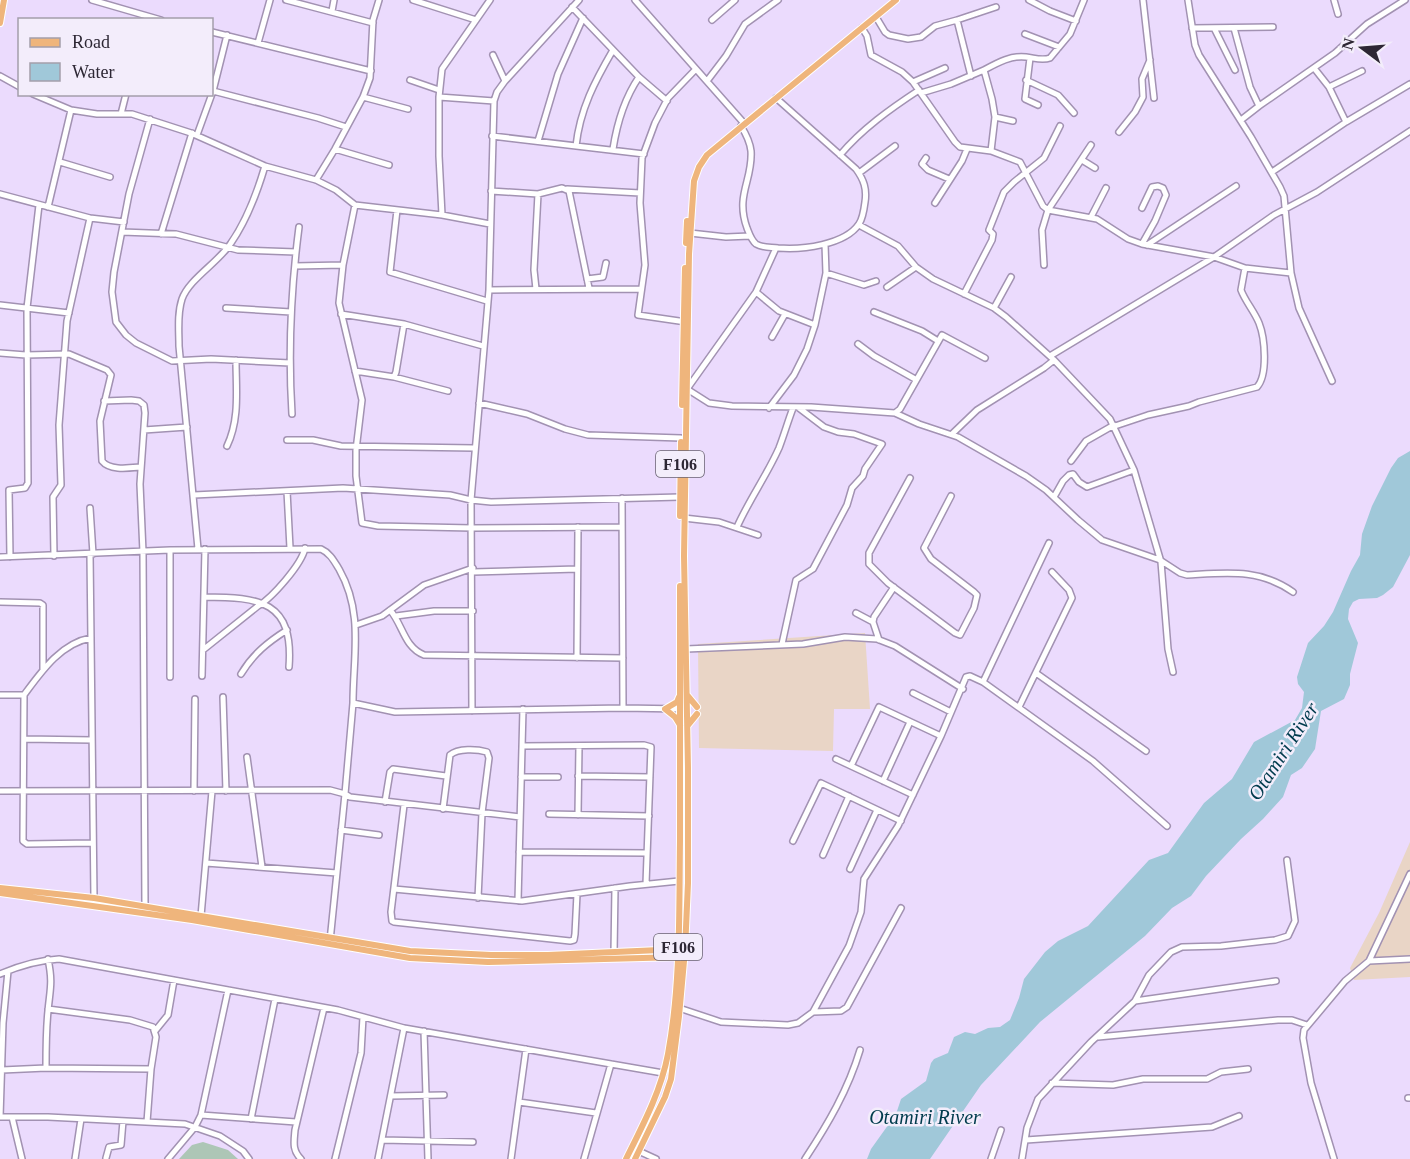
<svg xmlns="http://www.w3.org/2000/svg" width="1410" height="1159" font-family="'Times New Roman',serif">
<rect width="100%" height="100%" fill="#ebdbfd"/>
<path fill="#e9d5c6" d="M865,633L870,709H834L833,751L699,748L698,644Z
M1410,842V977L1354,980L1350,968L1379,913Z"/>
<path fill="#adc6b6" d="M203,1142L228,1150L238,1159H179L192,1145Z"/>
<path fill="#a0c8d9" d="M1410,451V555L1393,587L1383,595L1377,598L1359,599L1353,602L1349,609L1348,619L1358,643L1350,674V685L1344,699L1321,711L1315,749L1302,768L1291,775L1283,797L1263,819L1241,839L1206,876L1191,896L1172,908L1145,936L1040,1022L981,1085L930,1159H867L871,1149L896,1114L901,1099L926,1081L931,1063L934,1059L948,1053L954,1037L965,1032L975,1034L988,1028L1000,1027L1010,1020L1019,998L1024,979L1045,952L1058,941L1088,926L1149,860L1168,853L1204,803L1232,779L1254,742L1295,720L1302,708L1304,692L1298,684L1297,677L1308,643L1324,626L1333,612L1351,571L1360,555L1362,534L1372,506L1391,468L1398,458Z"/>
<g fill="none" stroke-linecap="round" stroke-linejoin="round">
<g stroke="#a292b2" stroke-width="8">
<path id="minor" d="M92,0L161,20
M286,0L373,23
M413,0L476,20
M635,0L742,121
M1029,0L1050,11L1076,21
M1143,0L1154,98
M1188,0L1195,45L1199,55L1251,137L1280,187L1284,196L1291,273L1299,308L1332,381
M1334,0L1338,14
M572,7L639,77L667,101
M332,11L334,0
M876,17L885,32L889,35L908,39L921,37L935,26L957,20
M712,20L735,0
M862,28L867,36L871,55L902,72L913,82L945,68
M1192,28L1273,27
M1214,28L1235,70
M1234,28L1250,87L1259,106
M212,32L371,71
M1025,34L1059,47
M258,43L270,0
M493,55L505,81
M1030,58L1025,99L1038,105
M1314,68L1329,87L1346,122
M984,70C997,63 1011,55 1026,57C1035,58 1042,61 1050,58L1070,34L1084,0
M0,76L20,87
M971,76L957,20L996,7
M410,80L439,90
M1026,80L1058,95L1074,113
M707,81L726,56L745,24L778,0
M913,82L955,142L960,147L991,151L1020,162L1043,206L1048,210L1097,219L1128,239L1142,244L1214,257L1245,268L1291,273
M1329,87L1362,71
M213,91L318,118L346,127
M921,93L951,84L984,70L992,99L995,117L1013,121
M33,94L71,110L97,114H132L191,133L265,166L316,180L336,190L355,205L442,215L490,224
M363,97L408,109
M439,97L494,101
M121,114L126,94
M150,119L129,194L114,272L112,292L116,322L126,335L136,343L172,361L211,359L290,363
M1241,120L1259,106L1335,53L1367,24L1405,0
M741,126C746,134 750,142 751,151C753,180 735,195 747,228C749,233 751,240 756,244C762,248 771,247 778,248C802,250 845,245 859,224C863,218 864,210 865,202C867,189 864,180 856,169L776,98
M1119,132L1135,112L1143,97L1142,79L1150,60
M197,135L213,91L227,35
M492,136L644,154
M538,141L558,74L583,18
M576,146C580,109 595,81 613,50
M335,149L389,165
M613,149C617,123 624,99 639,77
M991,151L995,117
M840,155C862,129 890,109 919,90
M926,158L922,164L928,170L949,179
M1082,160L1095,168
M60,162L110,177
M1272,172L1346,122L1410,84
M859,173L895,146
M316,180L335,149L363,97L370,78L373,20L379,0
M567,189L640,193
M491,191L538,194
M0,194L90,218L124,222
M935,203L962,161L967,149
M355,205L343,265L339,303L362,400L356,450V476L362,523L378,526L472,528L622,527
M48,207L71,110
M397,210L390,272L487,301
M442,215L439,156V97L442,69L490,0
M1091,217L1106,188
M859,225L898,246L916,267L933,279L994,308L1006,317L1054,360L1110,419L1134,470L1161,562L1168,649L1173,672
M122,232L176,234L238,250L296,252
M690,233L726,237L750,236
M161,234L192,133
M1142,244L1155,221L1166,195L1163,188L1158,186L1152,187L1142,208
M1147,245L1236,186
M776,248L756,292L687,389L709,403L732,406L811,407L895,413L900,409L942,335L985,358
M1044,265L1042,230L1048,210L1091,145
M295,266L343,265
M826,273L864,285L876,281
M587,279L603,277L606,263
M887,287L916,267
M536,289L534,270L538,194L562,188L569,191L589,288
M489,290L640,289
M756,292L779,311L815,325
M964,294L992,240L993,234L989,230L1004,192L1014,182L1044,158L1060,126
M0,305L69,313
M226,308L291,312
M994,308L1011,277
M874,312L922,331L938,341
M341,314L404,324L483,346
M686,322L638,315L645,265L640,203L642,158L655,123L668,98L696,69
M772,337L785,314
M858,344L874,356L915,379
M0,353L26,355L69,354L107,370L111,375L100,421L102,461C110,471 129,468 141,467
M1050,356L1214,257L1274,215L1317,192L1410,131
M355,371L394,377L396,372L404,324
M394,377L448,391
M104,401L131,400L139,401L144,405L145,413L140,484L143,552L145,906
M479,403L527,414L565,429L588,435L681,438
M769,408L794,375L807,349L815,325L826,273L825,244
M895,413L919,424L958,437L1026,476L1046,490L1078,520L1102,540L1160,560L1180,573L1187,575C1226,573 1259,568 1293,592
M292,414C288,351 291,289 299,227
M1115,426L1148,415L1189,406L1199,402L1257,387C1268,375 1265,338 1259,323C1254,311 1245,301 1241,290L1245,268
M144,430L187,427
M952,434L977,410L1044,368L1054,360
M287,440H313L341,446L474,448
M227,446C240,419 236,389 236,360
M1071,461L1086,441L1114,425
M910,478L869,553V564L888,583L955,633L960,635L974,608L977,595L974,592L931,559L924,548L951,496
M287,491L290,548
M194,495L343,488L450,495L471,500L491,502L680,497
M1054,497L1063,481L1069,475L1073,474L1079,482L1087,487L1134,470
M622,498L623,708
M90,508L93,554
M684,518L719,522L758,535
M737,527C749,500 767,475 779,448C784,435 788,421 793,408
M198,549L179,346C179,331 177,314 182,299C189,279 219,262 231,243C247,220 257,193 265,166
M170,550V677
M90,554L94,898
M54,556L53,497L61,485L59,425L67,321L90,218
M0,557L170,550L321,549C330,553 334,561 339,569C364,613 353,656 353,703L395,712L623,708L682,709
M10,557L9,490L25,488L28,483L27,308L39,205
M473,572L577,569
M204,597C260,597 294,601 289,667
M0,602L40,603L43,605V670
M390,610C403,625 404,647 424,655L623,658
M856,613L873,622
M396,616L434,611H473
M356,625L382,616L424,585L473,568
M879,640L873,622L874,617L894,587
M782,644L796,580L813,569L847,505L852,488L863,476L865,469L882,444L854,434L838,432L824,427L799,408
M686,649L803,644L845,637L877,639L895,646L963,689
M203,650L258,606C272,598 302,564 305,548
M577,658L578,527
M1036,673L1146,751
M241,674C253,654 268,642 287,630
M202,676L205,549
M983,682L1049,543
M913,693L951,712
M0,695H24C41,672 61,643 91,638
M24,695L23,841L27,844L93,843
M223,697L226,791
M1019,707L1072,598L1069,590L1052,572
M472,711L471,500L489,290L494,101L497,92L505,81L579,0
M24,739L92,740
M522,746L644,745L651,747L646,884
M247,757L262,867
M836,759L913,795
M851,766L879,707L941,736
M578,776L650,777
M521,777H558
M883,781L910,722
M0,791L330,790L345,794L353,703
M194,791L195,699
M385,802L390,772L393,769L446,776
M404,805L391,912L392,921L394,922L570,941L574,940L575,934L577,894
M443,809L450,755C458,748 477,749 487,752L489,758L482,813L478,898
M549,814L649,816
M578,815L579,746
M341,830L379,835
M793,841L821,783L901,821
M519,852L647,853
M823,855L849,796
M206,863L337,873
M850,869L877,810
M1410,874L1369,961L1410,959
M394,889L522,901L630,886L679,881
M518,901L523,709
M201,916L212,791
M330,941L345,794L350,797L520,817
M614,953L615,888
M0,974C19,966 38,960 59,959L338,1010L404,1028L378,1159
M1135,1001L1276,981
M676,1007L721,1022L788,1025L798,1023L813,1012L849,946L861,912L864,879L898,826L941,736L966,677L970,676L983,682L1093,761L1167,826
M48,1009L130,1020L153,1027L156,1037L151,1069L147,1122
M813,1012L841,1011L847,1007L901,908
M404,1028L611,1064L584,1159
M155,1031L168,1015L174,980
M424,1031L428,1159
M1098,1037L1278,1020H1292L1307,1025
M611,1064L663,1073
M46,1068C46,1049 46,1030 48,1011C50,989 53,983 48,959
M2,1070L46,1068L151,1069
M1052,1083L1113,1085L1143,1079H1207L1221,1072L1248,1069
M391,1096L444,1095
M1408,1098H1410
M519,1102L596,1113
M201,1115L296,1122
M0,1117H48L185,1124L220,1136L243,1151L249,1159
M0,1117L3,1023L8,971
M12,1117L22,1159
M251,1119L275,999
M382,1140L473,1142
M1026,1140L1212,1127L1239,1116
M632,1148L656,1159
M106,1158L109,1147L121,1145L123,1121
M75,1159L81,1119
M168,1159L195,1127L201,1115L228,990
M301,1159C292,1150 294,1142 295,1130L324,1008
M335,1159L361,1053L363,1017
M511,1159L526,1049
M805,1159C828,1124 848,1090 860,1050
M991,1159L1001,1130
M1022,1159L1027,1128L1038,1099L1091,1042L1135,1001L1149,975L1171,952L1182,947L1221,946L1275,940L1288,936L1295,921L1287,860
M1334,1159L1311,1083L1303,1038L1304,1030L1345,981L1369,961"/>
</g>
<g stroke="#fff" stroke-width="8">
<path id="major" d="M0,23L4,0
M686,243L687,221
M682,405L685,268
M680,516L681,442
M687,695L697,707
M679,697L677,702L665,709L675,717L680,725
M688,725L697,714
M0,888L94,898L410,951L491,955H548L682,949
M0,893L192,920L410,958L488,962L681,957
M626,1159C643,1125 661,1091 668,1054C681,984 679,911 680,841C680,756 680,671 680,586
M635,1159L665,1097L671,1079L679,1016L685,950L688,883V768L684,556L689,254L694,181L699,167L707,155L896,0"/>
</g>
<use href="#minor" stroke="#fff" stroke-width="5"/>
<use href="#major" stroke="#efb57c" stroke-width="6"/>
</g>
<g text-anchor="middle" stroke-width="5" stroke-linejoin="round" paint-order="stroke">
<g fill="#f3edfb" stroke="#686270" stroke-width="1.5">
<rect x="656" y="451" width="48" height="26" rx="4.5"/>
<rect x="654" y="934" width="48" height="26" rx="4.5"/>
</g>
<g font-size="16" font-weight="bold" fill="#2d2734">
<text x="680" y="470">F106</text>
<text x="678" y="953">F106</text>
</g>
<g font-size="20" font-style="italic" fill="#003b4d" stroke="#f3edfb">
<text transform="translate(1283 751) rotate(-57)" y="7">Otamiri River</text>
<text x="925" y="1124">Otamiri River</text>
</g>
</g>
<rect x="18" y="18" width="195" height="78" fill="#f3edfb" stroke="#a49eab" stroke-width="1.5"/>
<rect x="30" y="38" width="30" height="9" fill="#efb57c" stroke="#a49eab" stroke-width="1.5"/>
<text x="72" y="48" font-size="18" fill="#2d2734">Road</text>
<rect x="30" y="63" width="30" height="18" fill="#a0c8d9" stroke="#a49eab" stroke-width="1.5"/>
<text x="72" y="78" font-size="18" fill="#2d2734">Water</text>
<g transform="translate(1362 48) rotate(286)" stroke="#f3edfb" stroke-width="4.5" paint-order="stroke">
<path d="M0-4.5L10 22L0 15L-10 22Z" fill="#2d2734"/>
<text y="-9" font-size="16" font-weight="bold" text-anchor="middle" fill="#2d2734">N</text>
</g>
</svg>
